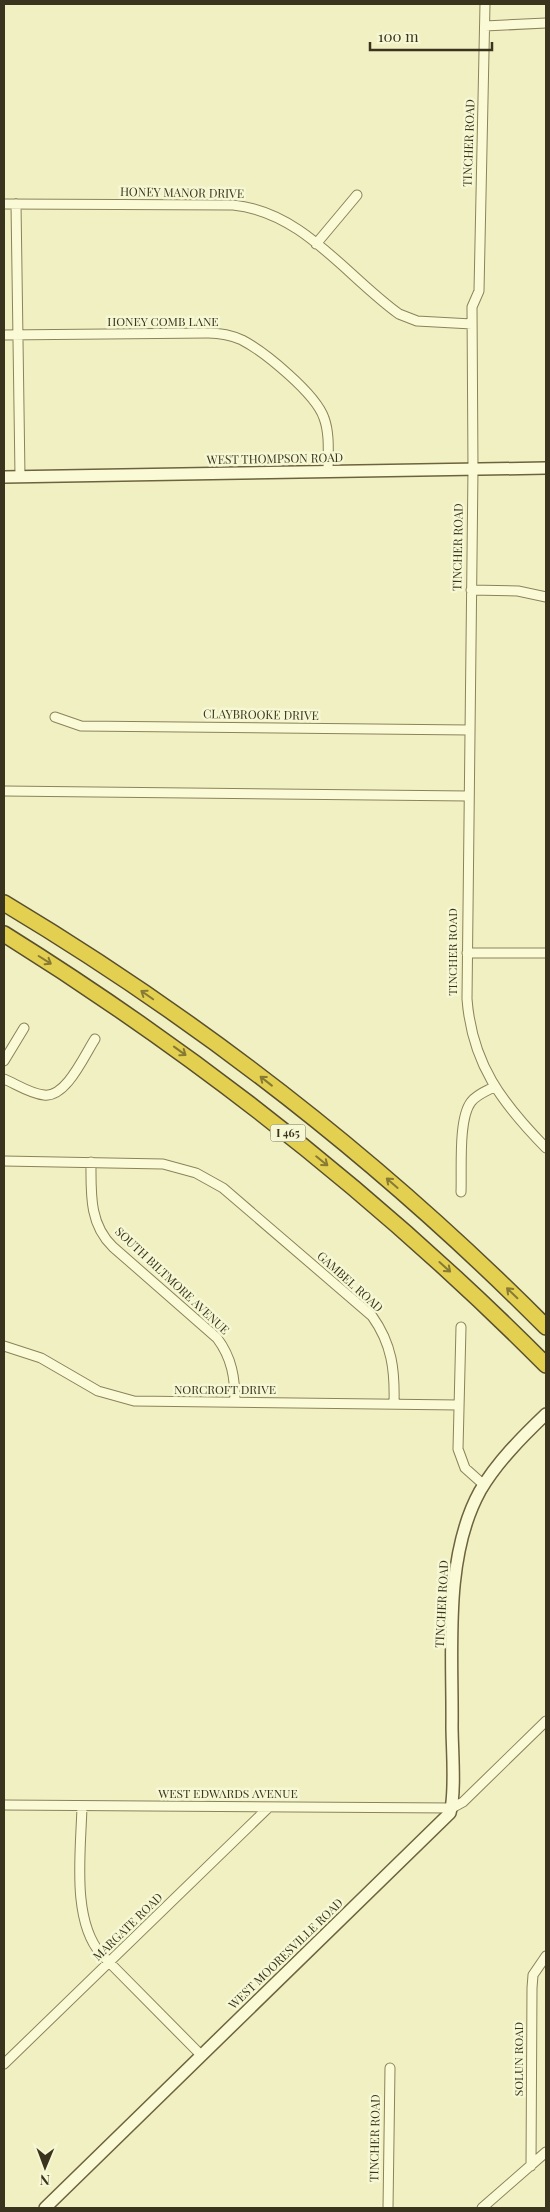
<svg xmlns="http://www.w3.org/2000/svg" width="550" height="2212" font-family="'Playfair Display',serif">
<rect width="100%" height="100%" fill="#f0f0c3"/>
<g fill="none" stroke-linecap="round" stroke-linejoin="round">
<g stroke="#8b8359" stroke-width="11">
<path id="street" d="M485,4L479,291L472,307L473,469L467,999C472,1064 502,1103 546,1148
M485,26L546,23
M4,204L233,205C303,212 345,275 399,314L417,321L472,324
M16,204L20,476
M316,244L357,195
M4,335L208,333C220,333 231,335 242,340C265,352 316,394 324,418C330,434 328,454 328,472
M471,590L518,591L546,597
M55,717L81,726L469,730
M4,791L468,796
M467,953H546
M4,1061L24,1028
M4,1079C16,1084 31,1094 44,1095C66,1098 84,1056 95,1039
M4,1161L163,1164L196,1173L223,1188L372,1316C392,1344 395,1370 394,1404
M91,1162C91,1193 89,1224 113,1247L217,1338C232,1358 235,1378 235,1402
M461,1192C462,1170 458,1119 471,1102C476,1095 486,1091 494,1087
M461,1327L458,1449L465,1468L484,1485
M4,1346L41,1358L98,1391L134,1401L458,1405
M4,1805L452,1808L463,1802L546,1721
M82,1806C81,1850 71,1920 101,1954L201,2055
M4,2064L269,1807
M531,2166L532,1988L533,1975L546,1956
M388,2208L390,2068
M482,2208L546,2152"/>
</g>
<g stroke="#6d633c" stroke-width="14">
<path id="secondary" d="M4,477L546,468
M45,2208L450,1813C456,1793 452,1748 452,1726C453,1652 443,1558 480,1491C497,1462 522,1437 546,1414"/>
</g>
<g stroke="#594f2d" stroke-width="18">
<path id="highway" d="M4,903C201,1021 384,1164 546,1327
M4,934C201,1057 382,1200 546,1365"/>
</g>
<use href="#street" stroke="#fafad7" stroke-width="9"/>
<use href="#secondary" stroke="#fafad7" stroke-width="11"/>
<use href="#highway" stroke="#e3cf50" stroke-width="15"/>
</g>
<defs><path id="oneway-shaft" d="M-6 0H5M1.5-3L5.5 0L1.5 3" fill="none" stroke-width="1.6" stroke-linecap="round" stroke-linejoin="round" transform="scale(1.25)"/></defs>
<g stroke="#867a34">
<use href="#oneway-shaft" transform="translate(45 960) rotate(32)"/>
<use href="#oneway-shaft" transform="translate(147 995) rotate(-145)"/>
<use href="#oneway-shaft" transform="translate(180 1051) rotate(36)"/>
<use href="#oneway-shaft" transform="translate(266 1081) rotate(-142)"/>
<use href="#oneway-shaft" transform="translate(322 1161) rotate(39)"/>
<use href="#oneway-shaft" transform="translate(392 1183) rotate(-139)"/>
<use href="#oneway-shaft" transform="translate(445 1267) rotate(42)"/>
<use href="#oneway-shaft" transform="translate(512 1293) rotate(-136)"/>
</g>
<g text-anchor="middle" stroke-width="5" stroke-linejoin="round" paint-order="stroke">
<rect fill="#f6f7d3" stroke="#726e54" stroke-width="1" x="270.5" y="1124.5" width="35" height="17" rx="4"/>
<g font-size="11" font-weight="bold" fill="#3a341e">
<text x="288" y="1137">I 465</text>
</g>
<g font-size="12" fill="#3a341e" stroke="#f6f7d3">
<text transform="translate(469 143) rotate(-88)" y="4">TINCHER ROAD</text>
<text transform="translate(182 193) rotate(1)" y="4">HONEY MANOR DRIVE</text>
<text x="163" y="326">HONEY COMB LANE</text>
<text transform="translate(275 459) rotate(-1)" y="4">WEST THOMPSON ROAD</text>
<text transform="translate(458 547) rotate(-89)" y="4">TINCHER ROAD</text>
<text transform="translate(261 715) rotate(1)" y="4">CLAYBROOKE DRIVE</text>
<text transform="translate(453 952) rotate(-90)" y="4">TINCHER ROAD</text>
<text transform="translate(172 1281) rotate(43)" y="4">SOUTH BILTMORE AVENUE</text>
<text transform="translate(350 1282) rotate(42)" y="4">GAMBEL ROAD</text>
<text x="225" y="1394">NORCROFT DRIVE</text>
<text transform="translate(442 1604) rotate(-87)" y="4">TINCHER ROAD</text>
<text x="228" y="1798">WEST EDWARDS AVENUE</text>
<text transform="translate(128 1927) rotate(-44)" y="4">MARGATE ROAD</text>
<text transform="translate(286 1954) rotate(-44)" y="4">WEST MOORESVILLE ROAD</text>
<text transform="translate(519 2059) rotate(-90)" y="4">SOLUN ROAD</text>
<text transform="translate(375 2138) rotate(-89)" y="4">TINCHER ROAD</text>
</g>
</g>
<rect width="550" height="2212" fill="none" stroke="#3a341e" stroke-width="10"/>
<g transform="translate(45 2167) rotate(181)" stroke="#f6f7d3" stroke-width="4" paint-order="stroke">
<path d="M0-4L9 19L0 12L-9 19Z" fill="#3a341e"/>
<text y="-8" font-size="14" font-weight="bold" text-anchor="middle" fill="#3a341e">N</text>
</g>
<path d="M370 42v8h122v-8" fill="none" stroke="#3a341e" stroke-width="2.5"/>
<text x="378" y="42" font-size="15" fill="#3a341e" stroke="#f6f7d3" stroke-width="4" paint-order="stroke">100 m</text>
</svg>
